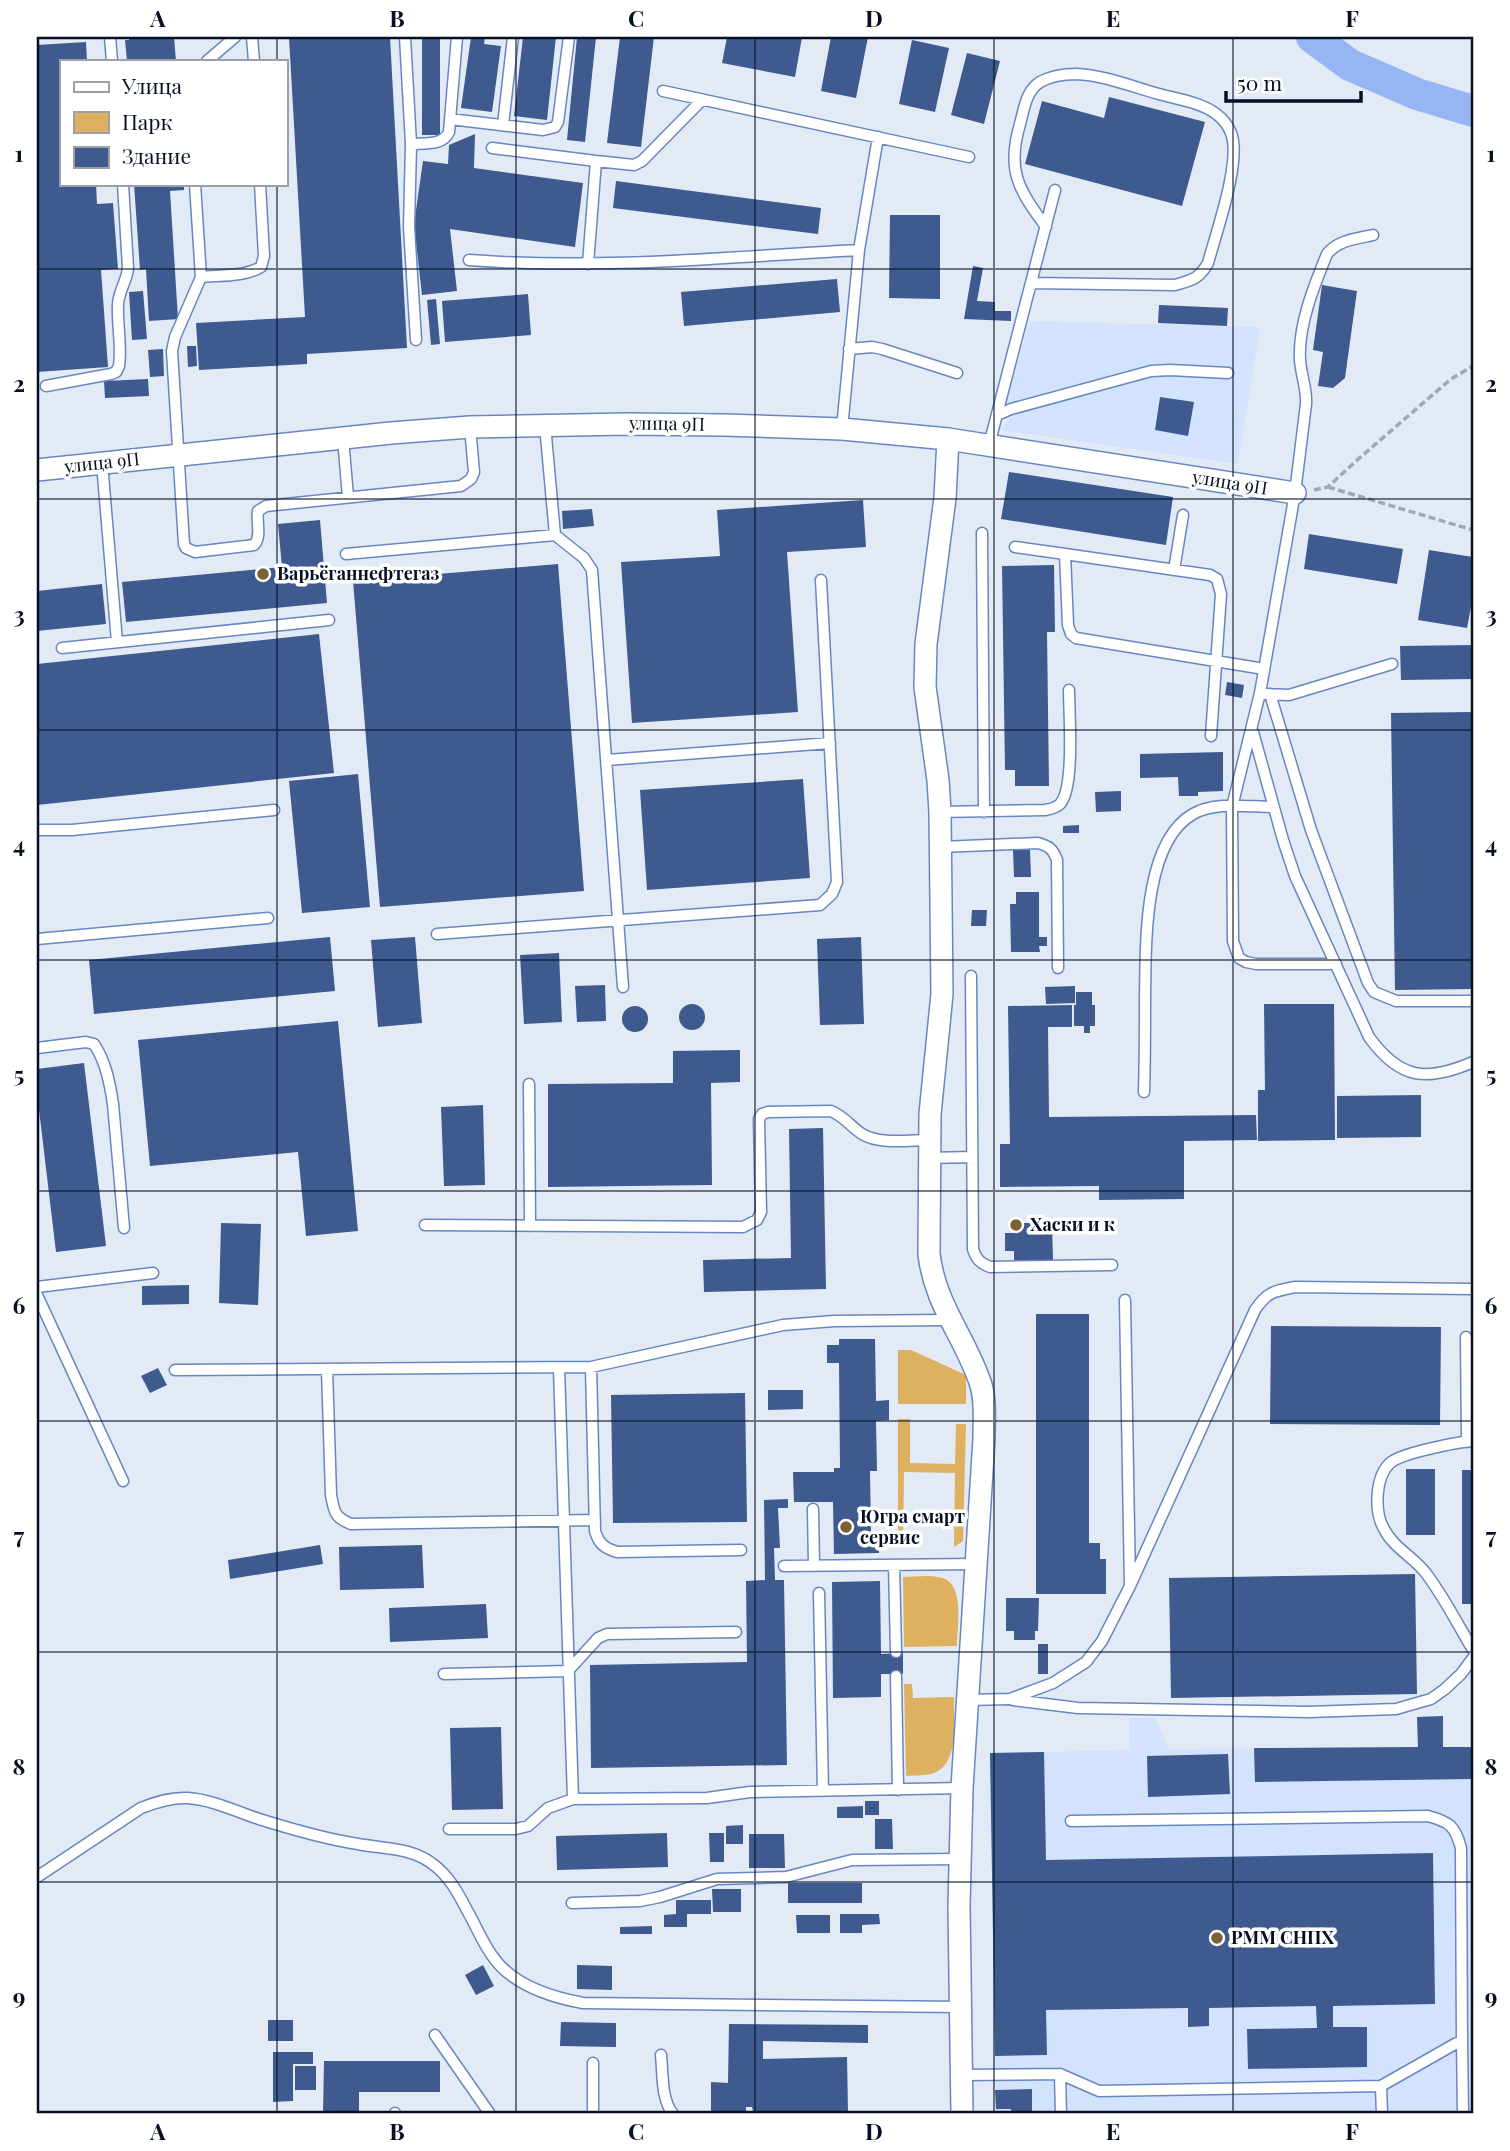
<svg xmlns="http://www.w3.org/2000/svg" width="1510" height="2151" font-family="'Playfair Display',serif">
<rect width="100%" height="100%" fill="#e2eaf6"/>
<path fill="#d3e3fe" d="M1029,321L1260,327L1238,464L1000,430L1013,415L1007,402Z
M1443,1716V1747H1473V2114H996L990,1753L1129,1750V1718H1155L1169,1749L1417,1747V1717Z"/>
<path fill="#ddb15f" d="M898,1350H911L966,1375V1404H898Z
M898,1419H910V1463L955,1464L956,1424H966L963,1541L954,1547L955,1473L904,1472L903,1546H898Z
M903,1577C915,1577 927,1575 938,1577C966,1580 957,1625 957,1646L904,1647Z
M904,1684H912L913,1698L954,1697C953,1720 960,1763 934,1773C926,1776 915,1775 906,1776Z"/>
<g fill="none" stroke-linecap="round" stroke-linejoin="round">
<path stroke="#95b6f2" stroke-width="32" d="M1312,37L1350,65L1417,94L1473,111"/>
</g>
<path fill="#3e5a8f" d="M129,37H174L176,61H127L125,40H129Z
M289,37H390L407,348L307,354V364L199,370L196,323L305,317Z
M422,37H440V135H422Z
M471,37H485L484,44L501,46L492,112L461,108Z
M523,37H556L547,120L514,116Z
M577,37H596L585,142L567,140Z
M620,37H654L641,147L607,143Z
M727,37H802L795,77L722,63Z
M831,37H868L856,98L821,91Z
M912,40L949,48L935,112L899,104Z
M86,42L87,61H61V184H96L97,204L113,203L118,269L101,270L108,367L37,372V45Z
M967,53L1000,61L984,124L951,115Z
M1109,97L1205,122L1182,206L1025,164L1042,101L1104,118Z
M475,134L474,168L583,183L575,247L450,229L457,291L422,295L414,224L423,161L448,164L449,145Z
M616,181L821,208L818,234L613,208Z
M134,184H184V190L170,191L178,319L149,321L146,269L140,270Z
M890,215H940V299L889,298Z
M973,266L983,268L977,301L995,302V311H1011V321L964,319Z
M837,279L840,312L684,326L681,292Z
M1322,285L1357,291L1345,378L1333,388L1318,386L1323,352L1313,350Z
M143,291L147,339L132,340L129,292Z
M528,294L531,335L445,342L442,301Z
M436,299L440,344L431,345L427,300Z
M1159,305L1228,308L1227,326L1158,323Z
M187,346H196L197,366L188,367Z
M163,349L164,376L150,377L148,350Z
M148,379L149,396L105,398L104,381Z
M1160,397L1194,402L1188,436L1155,430Z
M1009,472L1173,497L1166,545L1001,519Z
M863,500L866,547L787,552L798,712L632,723L621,562L720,556L717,510Z
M592,509L594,526L563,529L562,511Z
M320,520L327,603L126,622L122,582L282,567L278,524Z
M1309,534L1403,549L1397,584L1304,569Z
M1429,550L1473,557V596L1467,628L1418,620Z
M558,564L584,891L380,907L353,581Z
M1054,565L1055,632H1047L1049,786H1015V770H1005L1002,566Z
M102,584L106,624L37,631V591Z
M319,634L334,773L37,805V664Z
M1473,645V679L1401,680L1400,646Z
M1227,682L1244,685L1242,698L1225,695Z
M1473,712V989L1395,990L1391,713Z
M1223,752V791L1198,792V796H1179L1178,777L1140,778V754Z
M358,774L370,907L302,913L289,781Z
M803,779L810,878L647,890L640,790Z
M1121,791V811L1096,812L1095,792Z
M1079,825V833H1063V826Z
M1013,850H1030L1031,877H1014Z
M1016,892H1039V937H1047V946H1039L1040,952H1011L1010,904H1016Z
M972,910H987L986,926H971Z
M330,937L335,991L94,1014L89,960Z
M415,937L422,1023L378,1027L371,940Z
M861,937L864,1024L820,1025L817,939Z
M559,953L562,1022L524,1024L520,955Z
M605,985L606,1021L577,1022L575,986Z
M1075,986V1003L1046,1004L1045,987Z
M1076,992H1092V1005H1095V1026H1090V1033H1084V1026H1074V1005H1076Z
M679 1017a13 13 0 1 1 26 0a13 13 0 1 1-26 0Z
M1264,1004H1334L1335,1140L1258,1141V1090H1265Z
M1072,1005V1027H1048L1049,1117L1256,1115L1257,1140L1184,1141V1199L1099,1200V1186L1000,1187V1144H1010L1008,1006Z
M622 1019a13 13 0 1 1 26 0a13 13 0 1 1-26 0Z
M338,1021L358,1231L306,1236L298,1152L150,1166L138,1040Z
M740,1050V1082L711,1083L712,1185L548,1187V1084L673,1083V1051Z
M84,1063L106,1246L56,1252L37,1093V1069Z
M1421,1095V1137L1337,1138V1096Z
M483,1105L485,1185L444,1186L441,1107Z
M823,1128L826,1289L704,1292L703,1260L791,1258L789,1129Z
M221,1223L261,1224L258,1305L219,1303Z
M1015,1223H1052L1053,1260H1014V1251H1005V1233H1014Z
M189,1285V1304L142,1305V1286Z
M1036,1314H1089V1543H1100V1559H1106V1594H1036Z
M1271,1326L1441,1327L1440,1425L1270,1424Z
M839,1339H875L876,1401L889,1400V1420L876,1421L877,1471H870L871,1533H879V1553L834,1554L833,1502H794L793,1472H834V1468H840L839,1363H827V1345H839Z
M158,1368L167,1385L150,1393L141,1376Z
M768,1390H803V1409L768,1410Z
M745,1393L747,1522L613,1523L611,1395Z
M1406,1469H1435V1535H1406Z
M1462,1470H1473V1604H1462Z
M788,1499V1508H778L780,1548H774L775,1580H784L787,1765L591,1768L590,1665L747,1662L746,1581L765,1580L764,1500Z
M320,1545L323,1564L230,1579L228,1560Z
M422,1545L424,1588L340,1590L339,1547Z
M1415,1574L1417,1694L1171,1698L1169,1578Z
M880,1581L881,1654L903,1653V1674H881V1697L833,1698L832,1582Z
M1006,1598H1039L1038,1631H1035V1640H1014V1631H1006Z
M486,1604L488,1638L390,1642L389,1608Z
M1038,1644H1048V1674H1038Z
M1443,1716V1747H1473V1779L1255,1782L1254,1748L1418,1747L1417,1717Z
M501,1727L503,1809L452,1810L450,1728Z
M1044,1752L1046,1860L1433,1853L1435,2004L1333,2006V2027H1367V2067L1248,2069L1247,2029L1317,2028L1316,2006L1209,2008V2026L1188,2027V2008L1046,2010L1047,2055L995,2056L990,1753Z
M1228,1754L1230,1794L1148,1797L1147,1756Z
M865,1801H879V1815H865Z
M863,1806V1818H837V1807Z
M875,1819H892L893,1849H875Z
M743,1825V1844H726V1826Z
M667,1833L668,1867L557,1870L556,1836Z
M709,1833H724V1862H710Z
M749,1834H784L785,1868H749Z
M788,1883H862V1903H788Z
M712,1889H741V1912H713Z
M676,1900H711V1914H687V1927H664V1915L676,1914Z
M840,1914H879L880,1924L862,1925V1933H840Z
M796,1915H830V1933H797Z
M652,1926V1934H620V1927Z
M483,1965L494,1986L476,1995L465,1975Z
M577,1965L612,1966V1990L577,1989Z
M268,2020H293V2041H268Z
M561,2022L616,2023V2047L560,2046Z
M729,2024L868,2025V2043L763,2041V2059L847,2057L848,2112L764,2114V2111H753L752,2107H746V2114L711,2113V2082L728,2083Z
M273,2052H313V2064H293V2101L273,2102Z
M324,2061H440V2092H359V2114H323Z
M295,2066H316V2090H295Z
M1032,2089V2114H1011V2109H996L995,2090Z"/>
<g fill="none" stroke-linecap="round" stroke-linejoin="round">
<g stroke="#6887bf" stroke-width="13">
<path id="service" d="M110,37L112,61
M252,37L254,61
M405,37L411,144L409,227L416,340
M207,61L235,37
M663,91L969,157
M450,119L543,130L555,127L558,122L569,37
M503,125L513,37
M411,144C424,143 443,146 449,132L457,37
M492,148L596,161
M195,184L201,277
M260,184L264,256L261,267C244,277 220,275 201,277L175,337L172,351L184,544L186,548L195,552L254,545C262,537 256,522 258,511L266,506L461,486L471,479L474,472L470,427
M469,260C599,270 729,257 859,250
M588,264L596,161L634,165L642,161L702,100
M1032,283L1175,285C1192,280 1199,279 1208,263C1216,233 1242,160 1231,133C1228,125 1222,118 1215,113C1199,102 1177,99 1159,94C1133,87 1104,75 1076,74C1064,74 1051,76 1040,82C1026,91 1024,109 1020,124C1006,171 1019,190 1046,227
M849,349L872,347L882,349L957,373
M46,386L111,374L116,372L119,366C122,346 117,325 118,305C118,292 127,281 128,268L123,184
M997,415L1011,409L1151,371L1170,370L1228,373
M545,425L555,535
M842,429L859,250L878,137
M343,438L348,497
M989,445L1055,190
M102,463L117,642
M982,533L984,812
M1015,547L1065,554L1068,625L1071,634L1076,638L1264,669
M346,554L555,535L584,558L592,570L623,987
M1065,554L1210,575L1217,579L1221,594L1211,736
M1174,570L1183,515
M62,648L329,620
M1266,694L1289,695L1392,664
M1270,694L1311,830L1368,983L1374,992L1396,1001H1473
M1253,732L1283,840L1295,876L1369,1037C1400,1080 1427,1082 1473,1062
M607,760L830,743
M940,812L1045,810C1051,809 1056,808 1060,804C1075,788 1069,714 1069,690
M37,830H72L274,810
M941,847L1038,843C1049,846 1053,849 1057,860L1058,968
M437,934L820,905L832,894L837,882L821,580
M37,939L268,918
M1336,964H1256L1246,962L1239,958L1233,941L1232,807L1260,693L1295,493L1306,404C1307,389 1301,375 1300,360C1298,325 1314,286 1327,254C1338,240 1356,239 1373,235
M971,976L973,1249C976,1259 980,1263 990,1267L1112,1265
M37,1048L86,1042L94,1044C106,1062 110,1084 113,1104L124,1228
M529,1084L530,1226
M1144,1092C1145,1061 1145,1030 1145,1000C1146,949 1142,843 1193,814C1215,801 1249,807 1273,807
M929,1158L972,1157
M425,1225L743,1227L757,1220L761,1212L759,1119L762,1114L768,1112L831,1111C844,1116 851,1127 862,1134C880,1145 909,1140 929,1140
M37,1287L153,1273
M37,1295L123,1481
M1466,1337L1467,1442
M591,1367L595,1531C599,1544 604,1548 617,1552L741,1550
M559,1368L573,1799
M327,1369L331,1495C334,1512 335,1518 351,1524L595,1520
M175,1370L591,1367L783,1325L834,1321L950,1320
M1473,1441C1458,1442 1401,1453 1390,1463C1375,1477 1374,1512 1384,1529C1394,1549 1416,1558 1428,1576C1445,1599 1458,1625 1473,1650
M813,1509L814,1566
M894,1565L896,1652
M784,1566L976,1564
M1130,1586L1255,1310C1267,1292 1274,1291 1295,1287L1473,1289
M819,1593L823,1791
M444,1674L568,1671L598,1638L607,1634L736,1632
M896,1676L898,1790
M967,1700L1010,1699L1053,1683L1086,1662L1102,1641L1130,1586L1125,1300
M1013,1700L1078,1708L1308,1712L1396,1709L1431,1699L1445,1689L1461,1674L1473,1658
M449,1829H516L528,1826L548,1808L573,1799L707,1798L750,1792L962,1788
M37,1877L141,1808C156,1802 171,1797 188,1798C213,1800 235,1811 259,1819C291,1829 325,1839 358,1844C384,1849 412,1847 434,1865C450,1877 459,1895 468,1912C476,1926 482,1941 491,1954C510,1984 550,1997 583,2003L960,2007
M572,1903L640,1901L660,1897L717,1879L786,1877L852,1860L960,1859
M435,2035L490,2114
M1462,2040L1463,2114
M661,2055C663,2074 661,2099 673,2114
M593,2063V2114
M1060,2074L1061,2114
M961,2075L1060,2074L1099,2091L1381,2086L1462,2040L1461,1848C1455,1826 1450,1822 1428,1816L1071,1821
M1381,2086L1382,2114
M395,2113V2114"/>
</g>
<g stroke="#6887bf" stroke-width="24">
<path id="minor" d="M948,439L945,498L926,644L925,687L938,780L940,812L942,994L930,1114L929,1254C935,1306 966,1338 981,1385C986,1402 984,1422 984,1439L962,1788L959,1906L962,2114
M37,470L391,433L470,427L627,424L724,425L842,429L948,439L1295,493"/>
</g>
<path stroke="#9ea7b6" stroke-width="3.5" stroke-dasharray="7 3.5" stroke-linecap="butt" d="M1328,487L1473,530
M1314,490L1328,487L1356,461L1451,379L1473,366"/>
<use href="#service" stroke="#fff" stroke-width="10"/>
<use href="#minor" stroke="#fff" stroke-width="21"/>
</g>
<path fill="none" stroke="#061025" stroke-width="2" stroke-opacity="0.55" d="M277,37V61M516,37V2114M755,37V2114M994,37V2114M1233,37V2114M277,184V2114M37,269H1473M37,499H1473M37,730H1473M37,960H1473M37,1191H1473M37,1421H1473M37,1652H1473M37,1882H1473"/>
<g fill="#7b6234" stroke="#fff" stroke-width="2.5">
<circle cx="263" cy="574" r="7"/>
<circle cx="1016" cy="1225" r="7"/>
<circle cx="846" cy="1527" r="7"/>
<circle cx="1217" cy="1938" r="7"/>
</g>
<g text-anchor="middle" stroke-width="7" stroke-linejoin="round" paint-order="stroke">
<g font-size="18" fill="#061025" stroke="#fff">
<text transform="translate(667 424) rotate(1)" y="6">улица 9П</text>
<text transform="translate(102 463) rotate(-6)" y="6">улица 9П</text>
<text transform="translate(1230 483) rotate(9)" y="6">улица 9П</text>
</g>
<g font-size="18" font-weight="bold" fill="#061025" stroke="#fff" text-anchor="start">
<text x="277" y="580">Варьёганнефтегаз</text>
<text x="1030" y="1231">Хаски и к</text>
<text x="860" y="1523">Югра смарт<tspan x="860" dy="21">сервис</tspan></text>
<text x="1231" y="1944">РММ СНПХ</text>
</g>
</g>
<rect width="1510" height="2151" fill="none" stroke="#ffffff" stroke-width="77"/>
<rect x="60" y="60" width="228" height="126" fill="#ffffff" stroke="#9b9fa8" stroke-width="2"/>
<rect x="74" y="82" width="35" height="10" fill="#ffffff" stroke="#9b9fa8" stroke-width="2"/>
<text x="122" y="94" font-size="21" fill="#061025">Улица</text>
<rect x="74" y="112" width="35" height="21" fill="#ddb15f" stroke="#9b9fa8" stroke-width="2"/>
<text x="122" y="130" font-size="21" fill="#061025">Парк</text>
<rect x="74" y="147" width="35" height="21" fill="#3e5a8f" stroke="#9b9fa8" stroke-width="2"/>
<text x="122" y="164" font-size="21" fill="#061025">Здание</text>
<path d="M1226 91v10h135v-10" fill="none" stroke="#061025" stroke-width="3.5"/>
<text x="1237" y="91" font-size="21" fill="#061025" stroke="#ffffff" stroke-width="5" paint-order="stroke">50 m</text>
<rect x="38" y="38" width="1434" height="2074" fill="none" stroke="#061025" stroke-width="2.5"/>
<g font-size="23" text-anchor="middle" font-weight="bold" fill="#061025">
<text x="158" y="27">A</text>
<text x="397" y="27">B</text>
<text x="636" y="27">C</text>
<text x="874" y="27">D</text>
<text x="1113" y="27">E</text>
<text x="1352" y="27">F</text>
<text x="19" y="162">1</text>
<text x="1491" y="162">1</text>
<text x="19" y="392">2</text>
<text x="1491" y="392">2</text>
<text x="19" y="623">3</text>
<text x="1491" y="623">3</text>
<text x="19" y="853">4</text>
<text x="1491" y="853">4</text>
<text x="19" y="1083">5</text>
<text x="1491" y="1083">5</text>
<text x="19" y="1314">6</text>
<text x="1491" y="1314">6</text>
<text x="19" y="1544">7</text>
<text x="1491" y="1544">7</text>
<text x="19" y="1775">8</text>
<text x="1491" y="1775">8</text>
<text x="19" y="2005">9</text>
<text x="1491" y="2005">9</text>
<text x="158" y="2140">A</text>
<text x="397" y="2140">B</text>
<text x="636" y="2140">C</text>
<text x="874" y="2140">D</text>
<text x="1113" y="2140">E</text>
<text x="1352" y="2140">F</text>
</g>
</svg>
